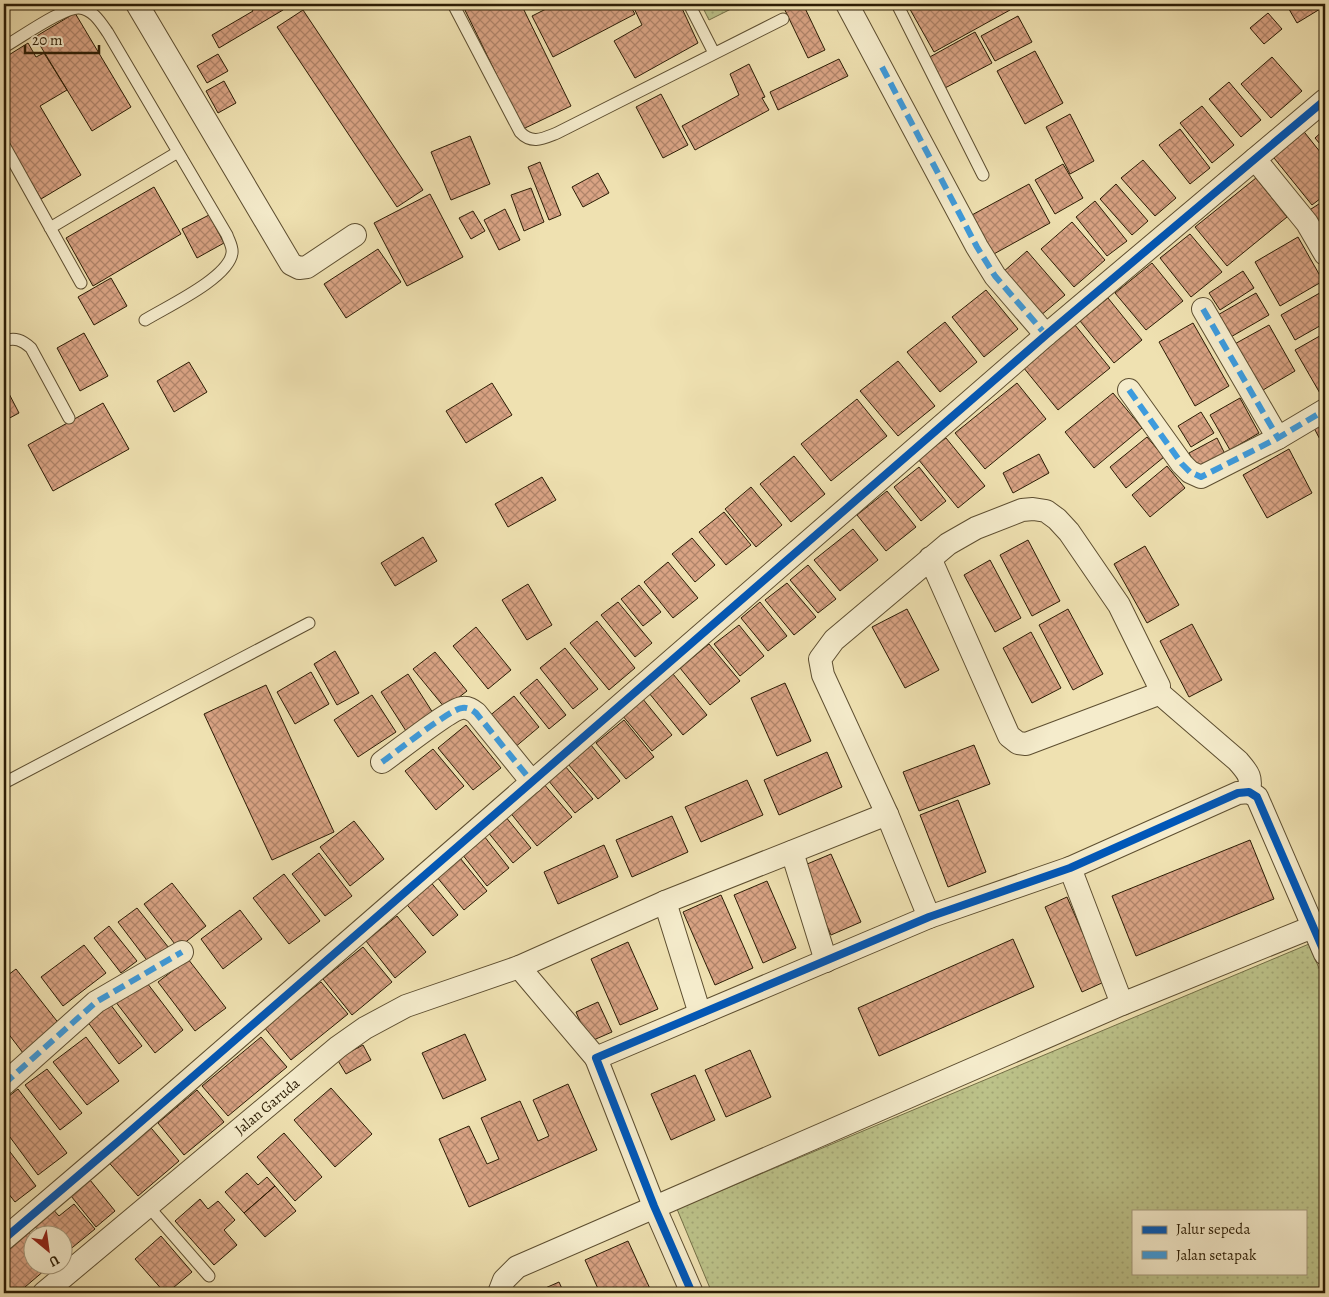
<svg xmlns="http://www.w3.org/2000/svg" width="1329" height="1297" font-family="Alegreya,serif">
<defs>
<pattern id="grass-dots" width="8" height="8" patternUnits="userSpaceOnUse" patternTransform="scale(1.25)"><rect width="8" height="8" fill="#bcc289"/><path d="M2 2h.1M6 6h.1" fill="none" stroke="#a2a675" stroke-width="1.8" stroke-linecap="round"/></pattern>
<pattern id="building-cross-hatch" width="8" height="8" patternUnits="userSpaceOnUse" patternTransform="scale(1.25)"><rect width="8" height="8" fill="#d9a384"/><path d="M0 0l8 8M0 8l8-8" fill="none" stroke="#b0846a"/></pattern>
</defs>
<rect width="100%" height="100%" fill="#efe1b1"/>
<filter id="stains"><feTurbulence type="fractalNoise" baseFrequency=".004" numOctaves="4"/><feColorMatrix values="0 0 0 0 .2 0 0 0 0 .09 0 0 0 0 .02 0 0 0 .5 -.17"/></filter>
<radialGradient id="worn" r=".72"><stop offset=".6" stop-color="#630" stop-opacity="0"/><stop offset="1" stop-color="#630" stop-opacity=".3"/></radialGradient>
<path fill="url(#grass-dots)" stroke="#747047" fill-rule="evenodd" d="M701,4H741L709,20Z
M1309,944L1325,983V1293H712L677,1209ZM1133,1211H1305V1273H1133Z"/>
<path fill="url(#building-cross-hatch)" stroke="#2c1d05" d="M249,4H290L283,10L219,48L212,35L253,11Z
M462,4H521L571,106L523,129Z
M556,4H629L635,14L553,57L532,16Z
M632,4H680L698,43L635,78L614,41L642,25Z
M782,4H803L825,50L808,58Z
M907,4H1007L1010,10L934,52Z
M1286,4H1325V6L1297,23Z
M303,10L423,190L397,207L277,27Z
M75,13L131,107L92,131L35,37Z
M1268,13L1282,29L1264,44L1250,28Z
M1018,16L1032,42L995,61L981,36Z
M975,32L992,63L945,88L928,58Z
M28,43L36,57L44,53L67,90L40,106L81,175L41,199L4,136V75L10,71L4,58Z
M1035,51L1063,103L1025,124L997,71Z
M218,54L228,71L207,83L197,66Z
M1272,57L1302,91L1271,118L1241,84Z
M839,59L848,76L778,110L770,92Z
M749,64L765,97L762,98L769,110L695,150L682,126L739,95L730,74Z
M224,81L236,103L218,113L206,91Z
M1229,82L1261,120L1241,137L1209,99Z
M661,94L688,145L663,158L636,107Z
M1202,106L1234,145L1212,163L1180,123Z
M1070,114L1094,161L1070,174L1046,127Z
M1301,128L1325,158V195L1312,205L1270,153Z
M1180,129L1210,168L1190,184L1159,145Z
M1325,129V150L1315,138Z
M470,136L490,184L451,200L431,152Z
M1143,160L1176,198L1155,216L1121,178Z
M540,162L561,215L549,220L528,167Z
M1063,164L1083,198L1055,214L1035,180Z
M598,173L609,193L583,207L572,187Z
M1256,178L1287,217L1227,266L1195,227Z
M1029,184L1050,223L992,255L970,216Z
M1116,184L1148,221L1132,235L1100,199Z
M154,187L181,234L93,286L66,238Z
M531,188L544,222L524,231L511,195Z
M430,194L463,257L407,286L374,223Z
M1325,200V237L1308,211Z
M1095,201L1127,241L1107,256L1076,217Z
M505,209L520,240L499,250L484,220Z
M473,211L485,231L471,239L459,218Z
M209,215L224,243L197,258L182,229Z
M1072,222L1105,260L1074,287L1041,249Z
M1190,234L1222,272L1191,297L1160,258Z
M1298,237L1323,281L1280,306L1255,262Z
M378,249L401,282L346,318L324,284Z
M1027,251L1065,295L1040,316L1003,272Z
M1152,263L1183,301L1146,330L1115,293Z
M1243,271L1254,288L1220,310L1209,293Z
M111,278L127,306L94,325L78,297Z
M986,290L1018,329L984,357L952,317Z
M1325,290V323L1295,340L1281,315Z
M1256,293L1269,315L1229,338L1216,316Z
M1108,298L1142,340L1114,363L1080,321Z
M945,322L977,362L940,392L907,352Z
M1193,323L1229,386L1195,406L1159,342Z
M1075,325L1110,368L1058,410L1023,367Z
M1269,325L1295,371L1258,393L1231,346Z
M84,333L108,376L80,391L57,348Z
M1325,333V393L1321,395L1295,350Z
M898,361L935,406L898,436L860,391Z
M189,362L207,392L174,412L157,381Z
M492,383L512,415L466,443L446,411Z
M1017,383L1046,419L985,469L955,433Z
M4,384L19,413L4,421Z
M1113,393L1142,428L1094,468L1065,432Z
M1240,398L1259,433L1230,450L1210,415Z
M857,399L887,436L831,481L801,444Z
M103,403L129,449L53,491L28,445Z
M1201,412L1214,433L1191,447L1178,426Z
M1325,422V449L1314,428Z
M1147,437L1164,457L1126,488L1110,467Z
M946,438L985,486L958,508L918,459Z
M1217,438L1225,454L1197,468L1189,453Z
M1289,449L1312,493L1267,518L1243,475Z
M1039,454L1049,473L1013,493L1003,473Z
M794,456L825,494L791,522L760,484Z
M1167,466L1185,488L1150,517L1132,495Z
M919,467L946,501L921,521L894,487Z
M542,477L556,500L508,527L495,504Z
M751,487L782,525L756,547L725,509Z
M887,491L916,527L886,551L857,515Z
M724,512L751,545L726,565L699,532Z
M853,529L878,560L840,591L814,560Z
M423,537L437,561L395,586L381,563Z
M692,538L715,565L695,582L672,554Z
M1028,540L1060,601L1032,616L1000,555Z
M1145,546L1179,605L1147,623L1114,564Z
M990,560L1021,618L995,632L964,575Z
M668,562L698,598L673,618L644,582Z
M808,565L836,599L818,613L790,580Z
M787,583L816,617L794,635L765,600Z
M528,584L552,625L527,640L502,600Z
M639,585L661,612L643,626L621,599Z
M618,602L652,643L635,657L601,615Z
M760,602L787,636L768,651L741,618Z
M907,609L939,670L905,688L872,627Z
M1068,609L1103,674L1073,690L1039,625Z
M597,621L635,668L609,690L570,643Z
M1192,624L1222,680L1189,697L1160,641Z
M739,625L764,656L740,676L714,644Z
M476,627L511,670L488,689L453,646Z
M1031,632L1061,688L1032,703L1003,648Z
M709,644L740,681L710,705L680,668Z
M565,648L598,689L573,709L540,668Z
M335,651L359,693L337,705L314,664Z
M435,652L467,691L445,708L413,669Z
M311,672L329,704L295,724L277,692Z
M408,674L433,713L406,731L381,692Z
M673,674L707,715L683,735L649,693Z
M537,679L566,715L549,729L520,693Z
M785,683L811,741L777,756L751,698Z
M266,685L334,832L272,860L204,714Z
M372,695L396,732L358,757L334,720Z
M514,696L539,727L514,748L488,717Z
M642,698L672,735L652,751L622,715Z
M624,720L654,757L626,779L596,743Z
M466,725L501,768L473,790L438,748Z
M591,745L620,781L598,799L568,764Z
M974,745L990,784L919,811L903,772Z
M433,749L464,786L436,810L405,771Z
M827,752L842,787L779,815L764,780Z
M565,766L593,799L575,813L548,780Z
M747,780L763,815L701,842L685,807Z
M543,783L572,817L537,846L509,811Z
M958,800L986,872L948,887L920,815Z
M505,816L531,848L513,863L487,831Z
M672,816L688,852L632,877L616,840Z
M354,821L384,859L350,886L320,847Z
M484,836L509,868L487,886L462,854Z
M1250,840L1274,899L1136,956L1112,896Z
M604,845L618,877L558,904L544,872Z
M319,853L352,896L325,916L292,874Z
M831,854L861,922L831,935L800,867Z
M460,858L487,891L464,910L436,876Z
M284,874L320,921L289,944L253,898Z
M429,880L458,915L433,936L404,901Z
M767,881L796,948L763,963L734,895Z
M172,883L206,926L178,948L144,904Z
M721,895L753,968L715,985L683,912Z
M1067,897L1104,982L1082,992L1045,907Z
M137,908L169,948L149,963L118,922Z
M240,910L262,939L223,969L201,939Z
M397,916L426,952L395,978L366,941Z
M109,926L137,961L121,973L94,938Z
M1013,939L1034,987L879,1056L858,1008Z
M628,942L658,1009L620,1025L591,959Z
M84,945L106,973L63,1006L41,977Z
M363,947L392,982L352,1015L323,979Z
M188,959L226,1008L195,1031L158,982Z
M16,969L60,1025L23,1053L4,1028V978Z
M144,979L183,1030L155,1053L115,1001Z
M321,982L348,1014L291,1060L264,1027Z
M598,1002L612,1032L589,1042L576,1012Z
M110,1004L142,1046L119,1064L87,1021Z
M465,1034L486,1080L443,1099L422,1053Z
M86,1037L119,1081L87,1105L53,1062Z
M261,1037L287,1067L228,1116L202,1086Z
M363,1045L371,1060L346,1074L337,1059Z
M750,1050L771,1097L726,1117L705,1070Z
M47,1069L82,1113L60,1130L25,1085Z
M695,1075L715,1120L671,1140L651,1094Z
M568,1084L597,1150L469,1207L439,1139L469,1126L487,1164L499,1159L481,1118L520,1101L538,1141L549,1136L533,1100Z
M331,1088L372,1134L335,1167L294,1120Z
M18,1089L67,1153L38,1175L4,1129V1100Z
M197,1090L224,1122L184,1155L158,1123Z
M146,1122L179,1161L138,1196L105,1158Z
M284,1133L322,1177L295,1201L257,1157Z
M4,1144L36,1186L15,1202L4,1188Z
M247,1173L258,1185L267,1177L275,1186L244,1213L225,1192Z
M86,1175L115,1211L96,1227L67,1191Z
M275,1186L296,1211L265,1237L244,1213Z
M200,1199L208,1209L218,1201L235,1220L224,1230L237,1245L214,1265L175,1221Z
M74,1204L95,1229L62,1256V1234H41L31,1222L50,1206L59,1216Z
M26,1228L32,1236V1264H52L18,1293H10L4,1286V1276L10,1271L4,1263V1247Z
M161,1236L192,1272L167,1293H165L135,1259Z
M628,1241L652,1293H600L585,1260Z
M559,1282L564,1293H534Z"/>
<g fill="none" stroke-linecap="round" stroke-linejoin="round">
<g stroke="#5d4e30" stroke-width="13">
<path id="lane" d="M453,4L520,132C532,145 544,138 557,133L783,19
M689,4L714,53
M897,4L983,175
M4,47C20,38 63,7 79,8C93,9 101,23 108,33L227,235C229,241 233,247 232,253C229,278 166,307 145,320
M4,145L81,283
M50,228L178,152
M4,341C15,337 22,340 31,348L69,418
M4,783L309,623
M148,1206L209,1276"/>
</g>
<g stroke="#5d4e30" stroke-width="24">
<g id="street">
<path d="M137,4L291,264L299,268L307,267L355,235"/>
<path d="M847,4L977,247L995,276L1046,335"/>
<path d="M1255,159L1307,223L1325,254"/>
<path d="M1203,309L1278,438"/>
<path d="M1129,390L1182,464L1190,472L1201,477L1278,438L1325,410"/>
<path d="M1158,692L1238,761C1248,773 1252,776 1249,792"/>
<path d="M382,762C395,753 450,709 462,708C468,707 472,710 476,713L532,782"/>
<path d="M792,852L826,961"/>
<path d="M1070,868L1122,1004"/>
<path d="M665,902L700,1014"/>
<path d="M929,917L887,814L823,675L820,659L834,640L948,544L976,528L1022,510L1033,509L1046,511L1057,519L1069,532L1119,605L1159,686L1158,692L1153,696L1026,744L1018,743L1009,736L930,558"/>
<path d="M519,967L596,1058"/>
<path d="M4,1084L96,1002L182,952"/>
<path d="M4,1239L120,1140L1046,335L1325,100"/>
<path id="s1" d="M44,1293L338,1047L365,1028L406,1006L519,967L665,902L887,814"/>
<path d="M499,1293L504,1280L517,1267L1122,1004L1325,922"/>
<path d="M692,1293L654,1206L596,1058L929,917L1070,868L1238,793L1249,792L1257,797L1325,954"/>
</g>
</g>
<use href="#lane" stroke="#f5eccc" stroke-width="11"/>
<use href="#street" stroke="#f5eccc" stroke-width="22"/>
<path stroke="#3d9bdd" stroke-width="6" stroke-dasharray="12 6" stroke-linecap="butt" d="M882,67L977,247L995,276L1046,335
M1203,309L1278,438
M1129,390L1182,464L1190,472L1201,477L1278,438L1325,410
M382,762C395,753 450,709 462,708C468,707 472,710 476,713L532,782
M4,1084L96,1002L182,952"/>
<g stroke="#f5eccc" stroke-width="11">
<path id="cycleway" d="M4,1239L120,1140L1046,335L1325,100
M692,1293L654,1206L596,1058L929,917L1070,868L1238,793L1249,792L1257,797L1325,954"/>
</g>
<use href="#cycleway" stroke="#0057b8" stroke-width="8"/>
</g>
<g text-anchor="middle" stroke-width="4" stroke-linejoin="round" paint-order="stroke">
<g font-size="15" fill="#2c1d05" stroke="#f5eccc">
<text dy="5" stroke="none"><textPath href="#s1" startOffset="291">Jalan Garuda</textPath></text>
</g>
</g>
<rect width="1329" height="1297" fill="none" stroke="#efe1b1" stroke-width="20"/>
<rect x="5" y="5" width="1319" height="1287" fill="none" stroke="#2c1d05" stroke-width="2.5"/>
<rect x="10" y="10" width="1309" height="1277" fill="none" stroke="#2c1d05"/>
<rect x="1132" y="1210" width="175" height="65" fill="#f5eccc" stroke="#a5997c"/>
<rect x="1142" y="1226" width="25" height="8" fill="#0057b8" stroke="#a5997c"/>
<text x="1176" y="1234" font-size="15" fill="#2c1d05">Jalur sepeda</text>
<rect x="1142" y="1251" width="25" height="8" fill="#3d9bdd" stroke="#a5997c"/>
<text x="1176" y="1260" font-size="15" fill="#2c1d05">Jalan setapak</text>
<g transform="translate(48 1250) rotate(151)"><circle r="24" fill="#f5eccc" stroke="#a5997c"/>
<path d="M0-4L9 19L0 12L-9 19Z" fill="#8f2418"/>
<text y="-8" font-size="14" font-weight="bold" text-anchor="middle" fill="#2c1d05">U</text>
</g>
<path d="M25 45v8h74v-8" fill="none" stroke="#2c1d05" stroke-width="2.5"/>
<text x="32" y="45" font-size="15" fill="#2c1d05" stroke="#f5eccc" stroke-width="4" paint-order="stroke">20 m</text>
<rect width="100%" height="100%" filter="url(#stains)"/>
<rect width="100%" height="100%" fill="url(#worn)"/>
</svg>
